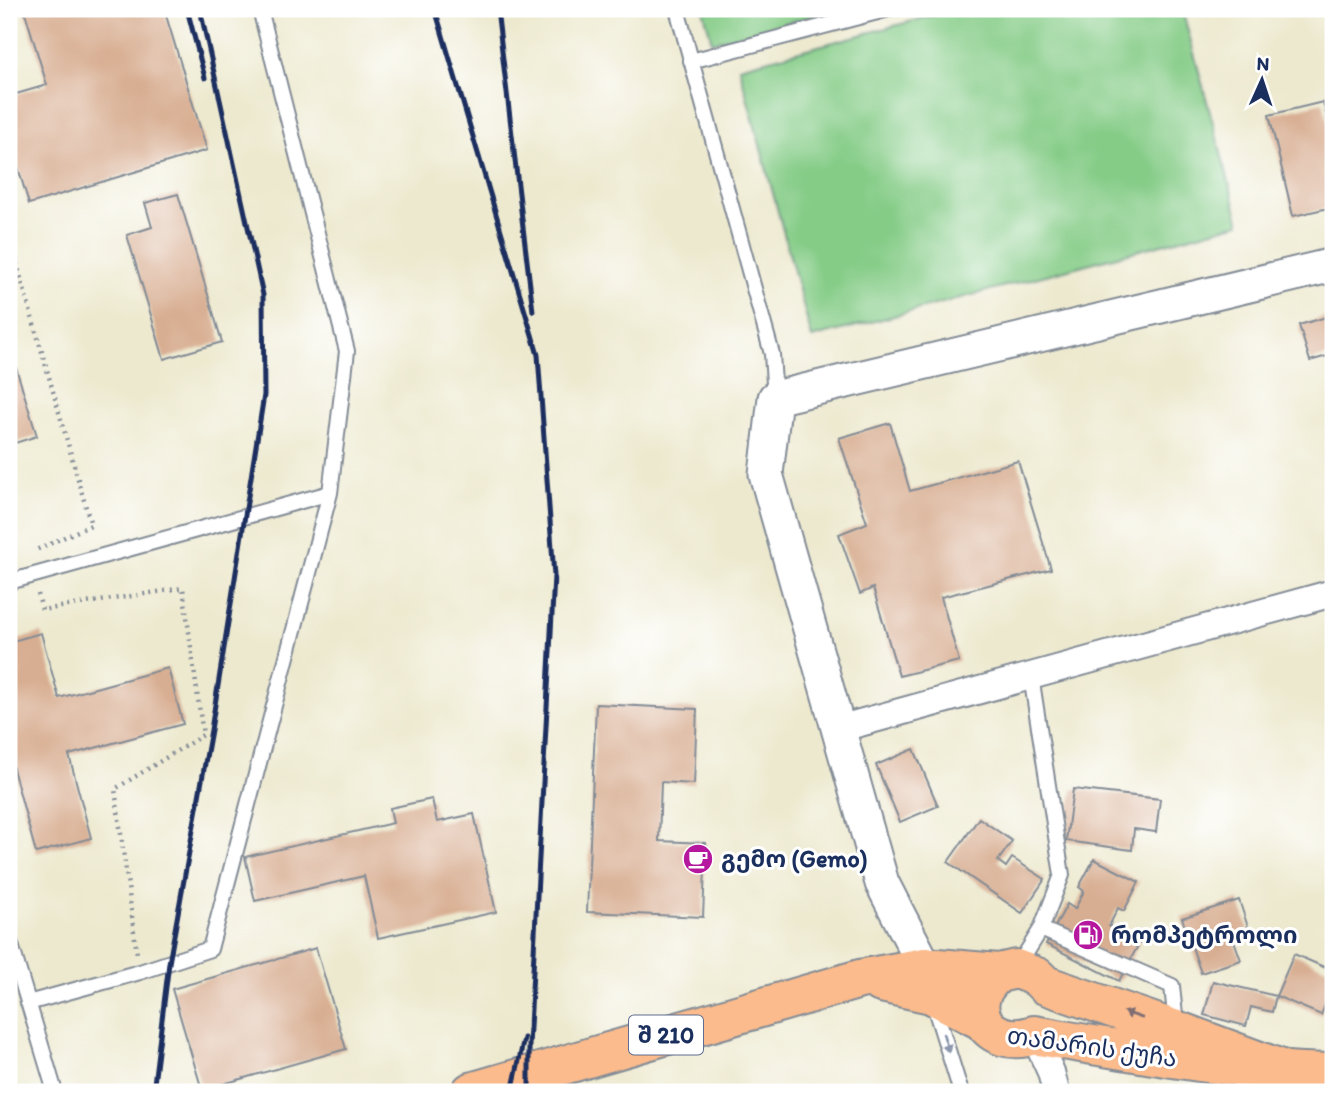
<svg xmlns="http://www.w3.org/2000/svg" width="1342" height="1101" font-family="Itim,'Noto Sans Georgian',sans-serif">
<rect width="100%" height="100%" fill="#fff"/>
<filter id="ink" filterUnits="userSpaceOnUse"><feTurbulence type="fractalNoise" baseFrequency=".0143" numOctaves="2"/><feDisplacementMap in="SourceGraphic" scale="14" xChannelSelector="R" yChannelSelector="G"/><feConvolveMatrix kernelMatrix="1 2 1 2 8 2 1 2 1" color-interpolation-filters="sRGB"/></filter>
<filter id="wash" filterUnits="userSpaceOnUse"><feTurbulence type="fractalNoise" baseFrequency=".00686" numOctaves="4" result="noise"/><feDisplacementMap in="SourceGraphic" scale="28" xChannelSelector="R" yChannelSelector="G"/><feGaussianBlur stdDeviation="1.57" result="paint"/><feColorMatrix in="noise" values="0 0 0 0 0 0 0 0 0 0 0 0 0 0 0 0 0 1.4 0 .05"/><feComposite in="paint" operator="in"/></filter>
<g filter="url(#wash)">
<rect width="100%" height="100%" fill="#ede9cf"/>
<path fill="#85cc87" stroke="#507e72" stroke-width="2" d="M703,9H839L712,42Z
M958,9H1182L1240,223L812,338L739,67Z"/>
<g id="blocks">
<path fill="#d8ae92" d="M24,9H164L207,150L29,204L9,138V96L47,85Z
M1323,102L1333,143V207L1293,216L1269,115Z
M178,194L222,342L164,359L127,235L152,227L145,203Z
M1333,315V375L1327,356L1310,361L1299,325Z
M9,345L37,436L9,445Z
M890,423L910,491L1018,461L1051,569L941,597L959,661L899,676L873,588L860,594L839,534L867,523L839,438Z
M41,633L59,698L168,668L183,724L69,755L91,838L36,853L9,754V642Z
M596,704L697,709L694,784L661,782L659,841L706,843L703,917L587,912Z
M914,749L938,806L900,822L876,765Z
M1073,789L1160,799L1156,832L1134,829L1132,850L1066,841Z
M432,799L437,822L474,814L496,912L378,938L364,876L255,901L245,857L393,823L390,808Z
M979,818L1012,841L998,861L1006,867L1012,858L1045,879L1022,913L948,862Z
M1094,859L1139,882L1124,911L1118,908L1109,926L1140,942L1119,981L1046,944L1067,904L1075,909L1084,891L1079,887Z
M1239,900L1249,930L1232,935L1241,960L1201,973L1182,918Z
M316,948L346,1049L202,1090L172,989Z
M1294,954L1333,971V986L1321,1015L1276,996Z
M1213,981L1276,996L1272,1012L1251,1007L1246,1026L1204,1015Z"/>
</g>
</g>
<g filter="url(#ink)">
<use href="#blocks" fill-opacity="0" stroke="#848c96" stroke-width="2"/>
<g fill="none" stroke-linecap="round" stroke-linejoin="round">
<g stroke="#848c96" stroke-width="18">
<path id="service" d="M677,9L772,354L775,398
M691,61L889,9
M9,582L330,493
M1041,929L1172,986L1176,1025
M9,938L55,1092
M1018,966L1041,929L1062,875L1031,676
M933,1002L961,1092
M28,1003L140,972L210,949L330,493L347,351L260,9
M1237,1092L1252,1070"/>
</g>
<g stroke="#848c96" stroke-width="30">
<path id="minor" d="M838,729L1333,593
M1034,1035L1051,1072L1056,1092"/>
</g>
<g stroke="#848c96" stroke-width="37">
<path id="tertiary" d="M925,967L882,883L766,474L775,398L1333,265"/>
</g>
<g stroke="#848c96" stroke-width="42">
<path id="primary" d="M999,973C958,1003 987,1051 1034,1035C1134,1052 1232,1071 1333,1073
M881,983L931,994L983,1021
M471,1092L860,979L925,967L999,973L1016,969L1037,977L1045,985L1176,1030L1289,1072"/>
</g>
<path stroke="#848c96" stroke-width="4.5" stroke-dasharray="2 5" stroke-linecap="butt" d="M9,236L91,525L34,551
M38,594L42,610L183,588L203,735L115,789L137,954"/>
<use href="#service" stroke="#fff" stroke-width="14"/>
<use href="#minor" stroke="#fff" stroke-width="26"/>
<use href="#tertiary" stroke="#fff" stroke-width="33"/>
<use href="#primary" stroke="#fbbb8c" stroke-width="38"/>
<path stroke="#1b2f5e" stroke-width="5" d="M187,9L205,78
M435,9L538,355L554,576L529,1046V1092
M497,9L533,311
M153,1092L169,963L211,730L264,395L263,295L200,9
M512,1092L524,1038"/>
</g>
<defs><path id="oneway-solid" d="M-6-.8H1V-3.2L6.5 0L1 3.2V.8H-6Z" transform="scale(1.75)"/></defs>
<use fill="#806e73" href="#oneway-solid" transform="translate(1133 1015) rotate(-161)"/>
<use fill="#8d97ae" href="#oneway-solid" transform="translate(946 1043) rotate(73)"/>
</g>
<defs>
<g id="cafe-disc" transform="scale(1.575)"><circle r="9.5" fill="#b5179e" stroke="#fff"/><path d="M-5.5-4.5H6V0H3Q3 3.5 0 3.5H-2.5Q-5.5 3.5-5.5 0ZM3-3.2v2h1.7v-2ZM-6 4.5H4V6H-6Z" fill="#fff"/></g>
<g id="fuel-disc" transform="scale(1.575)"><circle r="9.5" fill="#b5179e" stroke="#fff"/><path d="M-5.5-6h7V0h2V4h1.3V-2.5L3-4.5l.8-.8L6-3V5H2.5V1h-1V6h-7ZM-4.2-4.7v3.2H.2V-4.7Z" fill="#fff"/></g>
</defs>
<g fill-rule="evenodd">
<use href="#cafe-disc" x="698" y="859"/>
<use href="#fuel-disc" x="1088" y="935"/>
</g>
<g text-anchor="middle" stroke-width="6" stroke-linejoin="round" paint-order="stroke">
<rect fill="#fff" stroke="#5f6d8e" stroke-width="2" x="629" y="1015.5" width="74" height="39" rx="5"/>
<g font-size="23" font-weight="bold" fill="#1b2f5e">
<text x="666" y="1043">შ 210</text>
</g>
<g font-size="24" font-weight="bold" fill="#1b2f5e" stroke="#fff" text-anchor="start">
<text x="721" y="867">გემო (Gemo)</text>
<text x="1111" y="943">რომპეტროლი</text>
</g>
<g font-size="24" fill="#1b2f5e" stroke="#fff">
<text transform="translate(1092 1047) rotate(8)" y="8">თამარის ქუჩა</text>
</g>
</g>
<rect width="1342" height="1101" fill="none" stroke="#fff" stroke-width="35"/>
<g transform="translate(1262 80) rotate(3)" stroke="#ffffff" stroke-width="5" paint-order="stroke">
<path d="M0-5L12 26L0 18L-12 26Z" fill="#1b2f5e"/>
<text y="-10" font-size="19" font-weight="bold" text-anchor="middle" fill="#1b2f5e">N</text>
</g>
</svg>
